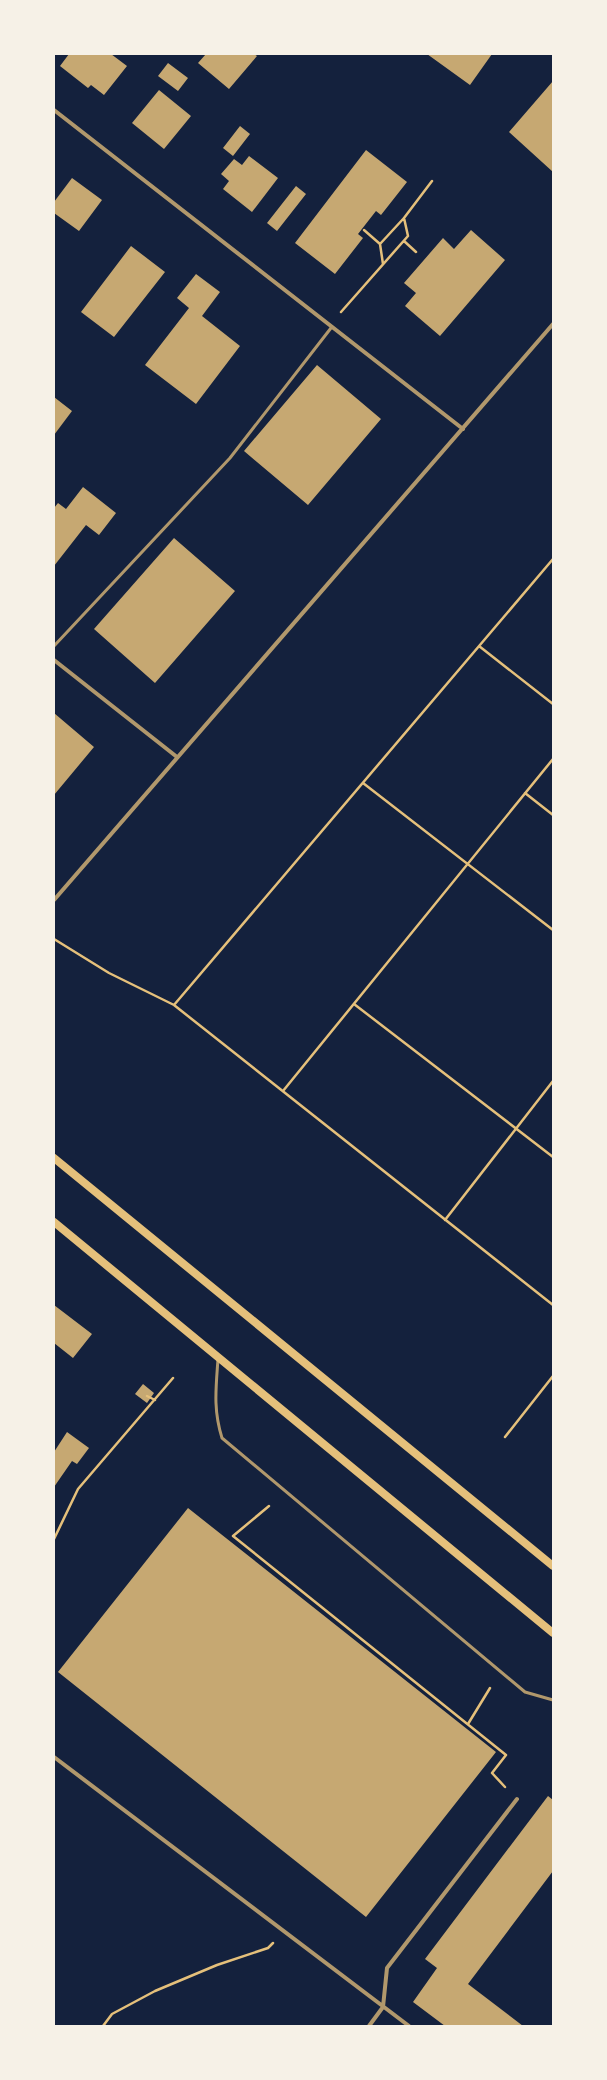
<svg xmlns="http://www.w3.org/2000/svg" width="607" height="2080" font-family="Cabin,sans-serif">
<rect width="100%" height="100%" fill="#14213d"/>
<path fill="#c6a872" d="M69,54H111L127,66L104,95L91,85L88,88L60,66Z
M206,54H254L257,56L229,89L198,63Z
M427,54H492L470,85Z
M168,63L188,78L178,91L158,76Z
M553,81V172L509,132Z
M159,90L191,116L164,149L132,123Z
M240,126L250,134L233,156L223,148Z
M366,150L407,182L381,215L376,211L358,234L363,238L335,274L295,243Z
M249,156L278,178L252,212L223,189L229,181L221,174L234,159L242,165Z
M72,178L102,200L79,231L54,213V202Z
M296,186L306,194L277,231L267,223Z
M471,230L505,260L440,336L405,306L416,293L404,283L443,238L454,249Z
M131,246L165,272L114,337L81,312Z
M196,274L220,292L202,316L240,346L196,404L145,365L189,308L177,298Z
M317,365L381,419L308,505L244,451Z
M54,397L72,411L54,435Z
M83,487L116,513L99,535L86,525L54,566V508L58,503L66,509Z
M174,538L235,591L155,683L94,629Z
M54,713L94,747L54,795Z
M54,1305L92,1334L73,1358L54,1343Z
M143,1384L154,1393L147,1403L135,1394Z
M67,1432L89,1448L77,1464L72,1461L54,1487V1452Z
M188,1508L496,1752L366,1917L58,1672Z
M548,1796L553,1800V1871L468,1984L523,2026H445L413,2002L437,1968L425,1959Z"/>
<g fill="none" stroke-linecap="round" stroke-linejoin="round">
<path stroke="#e5c07b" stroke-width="2.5" d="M364,230L380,244
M404,241L416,252
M383,264L380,244L404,218L432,181
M341,312L408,236L404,218
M479,646L553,704
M363,783L553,930
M525,793L553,815
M54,939L109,973L174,1005L553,1305
M354,1004L553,1157
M174,1005L553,559
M283,1091L553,759
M445,1220L553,1081
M147,1396L155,1400
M505,1437L553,1376
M269,1506L233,1536L506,1755L492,1773L505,1787
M54,1539L78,1489L173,1378
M468,1724L490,1688
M103,2026L112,2014L155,1991L217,1965L268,1948L273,1943"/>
<path stroke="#b1986c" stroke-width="3" d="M54,646L230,458L331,328
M218,1359C216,1388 213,1409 222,1438L525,1692L553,1700"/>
<path stroke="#b1986c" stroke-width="4" d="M54,110L463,429
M54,660L177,757
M54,900L553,324
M54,1757L409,2026
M369,2026L383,2007L387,1968L517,1799"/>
<path stroke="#e5c07b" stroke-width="8" d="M54,1158L553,1566
M54,1222L553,1633"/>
</g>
<rect width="607" height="2080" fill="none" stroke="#f6f1e7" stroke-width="110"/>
</svg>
